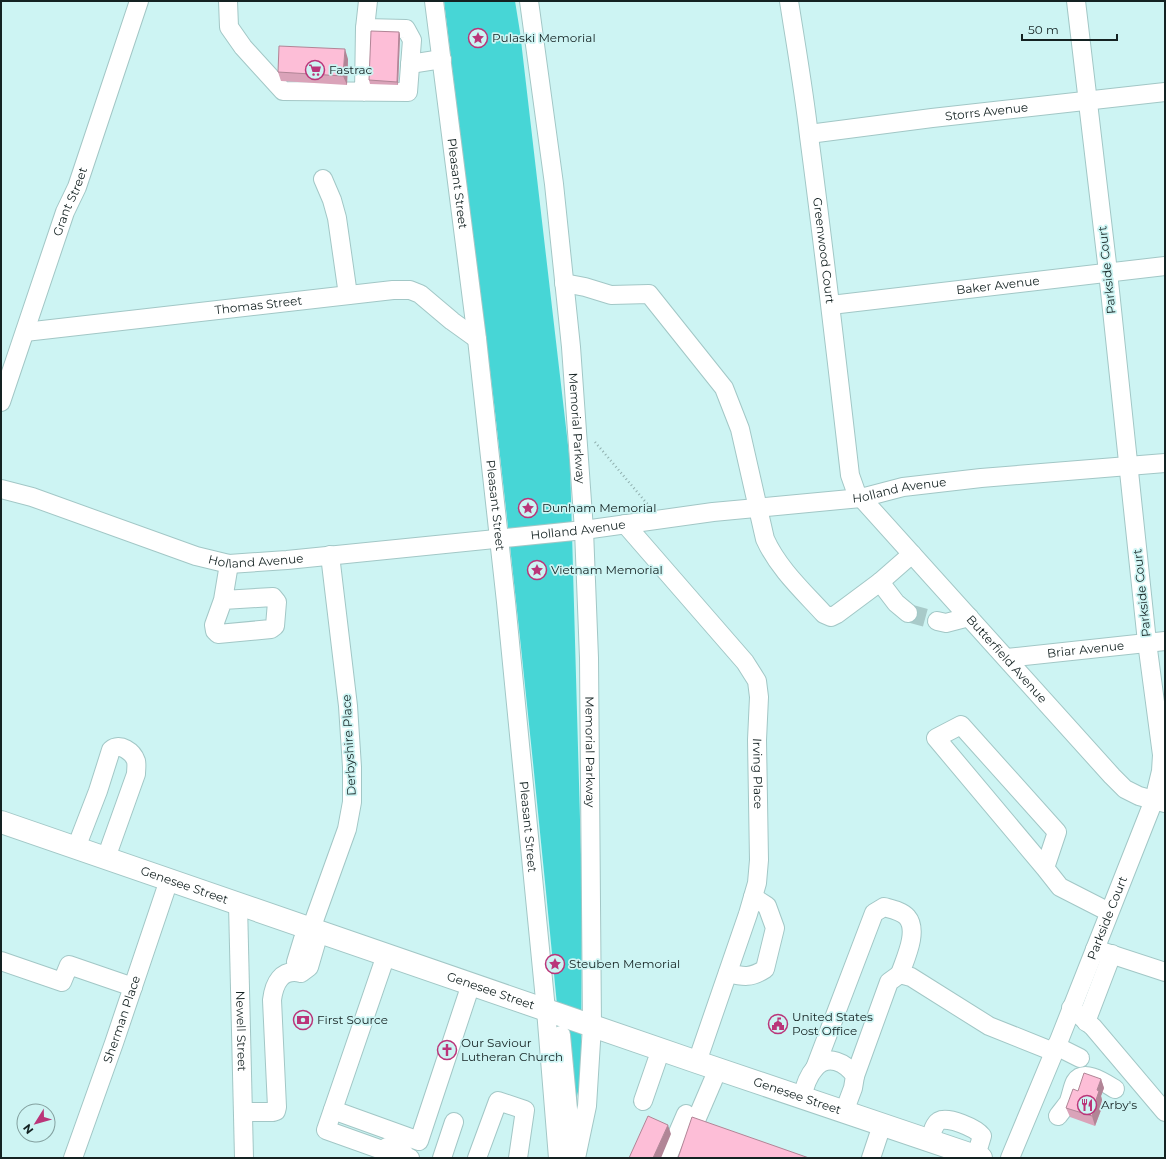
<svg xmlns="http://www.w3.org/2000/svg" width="1166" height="1159" font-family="Montserrat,sans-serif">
<rect width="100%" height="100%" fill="#cdf4f3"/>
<path fill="#47d6d6" d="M444,1H515L520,32L570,462L582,891L581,1079L569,1130C546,887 522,645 494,403C478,269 460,135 444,1Z"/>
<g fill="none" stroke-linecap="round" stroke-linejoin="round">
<path stroke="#a8cac9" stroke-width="18" stroke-dasharray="18 9" stroke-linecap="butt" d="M908,613L937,621"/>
<g stroke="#a2c7c6" stroke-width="20">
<g id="minor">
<path d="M228,1L229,27L243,47L283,91L408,92L412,40L406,29L365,28L364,92"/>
<path id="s1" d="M434,1L477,339L506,602L546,1010L558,1158"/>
<path id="s2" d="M529,1L554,184L571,347L584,530L589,658L592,1026L587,1106L576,1158"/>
<path id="s3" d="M789,1C796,46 804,91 809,136C824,249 837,362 850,475L856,492L1112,776L1125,789L1139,796L1165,803"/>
<path d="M365,28L368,1"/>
<path d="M410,64L442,59"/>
<path id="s4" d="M809,134L932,118L1165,92"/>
<path d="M323,179L332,200L337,218L348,295"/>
<path d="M564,283L585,287L611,295L649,294L724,388L740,429L765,539C778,568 803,591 824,614L831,617L837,614L880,582L912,554"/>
<path id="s5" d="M831,305L1165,266"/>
<path id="s6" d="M25,332L393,290H410L420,294L452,321L477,339"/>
<path id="s7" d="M1,402L65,212L77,187L139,1"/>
<path id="s8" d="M1,489L32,497L196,556L229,564L287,560L584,530L713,512L861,498L903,487L981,478L1165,463"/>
<path id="s9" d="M625,524L745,662L757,681L759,697L757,740L759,860L757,883L748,914L697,1062"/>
<path d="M880,582L896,603L908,613"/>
<path d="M223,600L273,597L277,602L275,626L271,629L218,634L215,631L214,625L223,600L229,564"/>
<path d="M937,621L946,623L969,617"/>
<path id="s10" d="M1007,658L1165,641"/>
<path d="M76,848L98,791L111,750C120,742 133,752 136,761C137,765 136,770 136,774L106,858"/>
<path d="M1045,868L1057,832L961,725L936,738L1045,868L1060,887L1109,912"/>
<path id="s11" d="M238,904L244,1158"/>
<path d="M311,929L347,829L352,802V767L348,706L330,555"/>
<path d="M1095,949L1165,972"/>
<path d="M386,955L326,1130L382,1150L387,1147L403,1152L407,1157L410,1158"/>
<path d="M1,961L62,982L69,965L133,987"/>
<path d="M728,973C744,977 751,978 765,969L775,928L767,906L753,897"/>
<path d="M1071,1008L1093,1027L1165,1112"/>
<path d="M1086,1022L1112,954"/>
<path d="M561,1035L572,1151"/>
<path d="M1056,1046L1080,1058"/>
<path d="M815,1068L874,913L884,907C891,909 902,911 907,917C919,931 905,959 900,974"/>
<path d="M855,1076L889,982L900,974L911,977L989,1026L1054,1052"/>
<path d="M802,1098C804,1088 808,1076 815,1068C828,1053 846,1063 855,1076L853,1088L844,1112"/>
<path d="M643,1101L661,1049"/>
<path d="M333,1110L419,1141L471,984"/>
<path d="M243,1112H273L276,1111L277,1107L272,1000C274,984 281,968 301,973L309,967L316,943L311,929L303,939L296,962L301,973"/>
<path d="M1058,1116C1061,1112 1065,1107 1068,1103C1071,1097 1072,1088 1075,1082C1084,1068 1105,1083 1115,1089"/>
<path d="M697,1118L718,1069"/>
<path d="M930,1141C932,1134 933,1125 939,1121C948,1116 976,1128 982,1136L976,1156"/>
<path id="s12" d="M73,1158L114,1043L169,880"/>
<path d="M442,1158L454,1122"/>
<path d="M477,1158L498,1101L525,1110L518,1158"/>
<path d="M667,1158L686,1114"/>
<path d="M871,1158L882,1125"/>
<path id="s13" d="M1010,1158L1060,1038L1154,800L1161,771L1162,755L1147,642L1108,272L1076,1"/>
</g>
</g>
<g stroke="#a2c7c6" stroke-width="24">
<g id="major">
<path id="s14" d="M1,822L697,1062L981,1158"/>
</g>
</g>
<path stroke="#8faead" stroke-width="2.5" stroke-dasharray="1 3" stroke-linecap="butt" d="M595,442L649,506"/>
<use href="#minor" stroke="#fff" stroke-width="18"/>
<use href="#major" stroke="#fff" stroke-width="22"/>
</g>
<path fill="#daa3b9" d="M399,32L400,35L398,85L370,84L369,80Z
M348,59L347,85L281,81L278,72Z
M1101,1079L1104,1088L1101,1096L1102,1100L1100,1107L1101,1110L1095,1126L1070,1117L1066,1108Z"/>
<path fill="#b18596" d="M399,32L400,35L398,85L397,82Z
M345,49L348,59L347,85L343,76Z
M1101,1079L1104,1088L1101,1096L1102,1100L1100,1107L1101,1110L1095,1126L1092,1116L1096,1100L1097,1090Z
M668,1125L671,1134L661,1158H653Z"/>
<path fill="#fdbed7" stroke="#b18596" d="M371,31L399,32L397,82L369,80Z
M279,46L345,49L343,76L278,72Z
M1084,1073L1101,1079L1097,1090L1099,1091L1096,1100H1097L1092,1116L1066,1108L1073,1089L1078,1091Z
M648,1116L668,1125L653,1158H629Z
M692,1117L809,1158H678Z"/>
<defs>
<g id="sight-ring" transform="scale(1)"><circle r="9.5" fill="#cdf4f3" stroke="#ba3579" stroke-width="1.5"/><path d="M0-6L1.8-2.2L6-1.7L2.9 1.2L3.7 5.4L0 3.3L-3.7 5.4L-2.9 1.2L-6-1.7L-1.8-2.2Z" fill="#ba3579"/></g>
<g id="supermarket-ring" transform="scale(1)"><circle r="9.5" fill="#cdf4f3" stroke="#ba3579" stroke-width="1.5"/><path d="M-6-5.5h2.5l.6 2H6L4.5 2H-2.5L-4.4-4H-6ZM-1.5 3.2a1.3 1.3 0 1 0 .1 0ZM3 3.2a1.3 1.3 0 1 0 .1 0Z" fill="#ba3579"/></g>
<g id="bank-ring" transform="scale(1)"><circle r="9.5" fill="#cdf4f3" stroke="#ba3579" stroke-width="1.5"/><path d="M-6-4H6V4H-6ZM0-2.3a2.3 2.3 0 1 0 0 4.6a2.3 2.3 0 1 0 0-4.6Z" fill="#ba3579"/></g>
<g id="civic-ring" transform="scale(1)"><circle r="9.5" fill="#cdf4f3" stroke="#ba3579" stroke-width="1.5"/><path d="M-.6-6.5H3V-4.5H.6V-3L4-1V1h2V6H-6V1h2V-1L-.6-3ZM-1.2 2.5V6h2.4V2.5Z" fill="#ba3579"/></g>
<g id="church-ring" transform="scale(1)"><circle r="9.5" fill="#cdf4f3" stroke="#ba3579" stroke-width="1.5"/><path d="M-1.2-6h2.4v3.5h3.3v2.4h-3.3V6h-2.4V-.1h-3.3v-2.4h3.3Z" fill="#ba3579"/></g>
<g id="restaurant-ring" transform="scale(1)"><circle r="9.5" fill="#cdf4f3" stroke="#ba3579" stroke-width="1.5"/><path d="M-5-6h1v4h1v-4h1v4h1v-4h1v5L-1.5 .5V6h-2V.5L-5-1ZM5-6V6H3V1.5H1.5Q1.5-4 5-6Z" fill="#ba3579"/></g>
</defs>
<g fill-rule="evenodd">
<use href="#sight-ring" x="478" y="38"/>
<use href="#supermarket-ring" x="315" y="70"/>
<use href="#sight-ring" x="528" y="508"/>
<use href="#sight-ring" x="537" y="570"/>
<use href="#sight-ring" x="555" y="964"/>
<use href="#bank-ring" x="303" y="1020"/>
<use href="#civic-ring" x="778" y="1024"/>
<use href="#church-ring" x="447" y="1050"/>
<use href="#restaurant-ring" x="1087" y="1105"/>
</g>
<g text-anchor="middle" stroke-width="3.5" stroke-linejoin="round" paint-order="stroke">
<g font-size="12" fill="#142222" stroke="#cdf4f3" text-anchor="start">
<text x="492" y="42">Pulaski Memorial</text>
<text x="329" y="74">Fastrac</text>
<text x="542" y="512">Dunham Memorial</text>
<text x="551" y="574">Vietnam Memorial</text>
<text x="569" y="968">Steuben Memorial</text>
<text x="792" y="1021">United States<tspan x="792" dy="14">Post Office</tspan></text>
<text x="317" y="1024">First Source</text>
<text x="461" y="1047">Our Saviour<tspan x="461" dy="14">Lutheran Church</tspan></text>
<text x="1101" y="1109">Arby's</text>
</g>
<g font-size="12" fill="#142222" stroke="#cdf4f3">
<text dy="4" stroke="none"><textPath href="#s4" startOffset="179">Storrs Avenue</textPath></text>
<text dy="4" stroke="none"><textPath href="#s1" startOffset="184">Pleasant Street</textPath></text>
<text dy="4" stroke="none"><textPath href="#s7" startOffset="212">Grant Street</textPath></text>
<text dy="4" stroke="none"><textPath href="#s3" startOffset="252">Greenwood Court</textPath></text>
<text transform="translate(1107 270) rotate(-96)" y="4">Parkside Court</text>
<text dy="4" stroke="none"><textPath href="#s5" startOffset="168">Baker Avenue</textPath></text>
<text dy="4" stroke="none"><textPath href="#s6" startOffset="235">Thomas Street</textPath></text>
<text dy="4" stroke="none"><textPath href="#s2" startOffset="430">Memorial Parkway</textPath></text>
<text dy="4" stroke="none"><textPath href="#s8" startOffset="915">Holland Avenue</textPath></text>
<text dy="4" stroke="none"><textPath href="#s1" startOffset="508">Pleasant Street</textPath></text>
<text dy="4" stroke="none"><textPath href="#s8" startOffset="591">Holland Avenue</textPath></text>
<text dy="4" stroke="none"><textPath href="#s8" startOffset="267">Holland Avenue</textPath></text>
<text transform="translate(1142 593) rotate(-96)" y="4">Parkside Court</text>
<text dy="4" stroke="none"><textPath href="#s10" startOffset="79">Briar Avenue</textPath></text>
<text dy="4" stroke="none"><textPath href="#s3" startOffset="721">Butterfield Avenue</textPath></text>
<text transform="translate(349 745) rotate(-93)" y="4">Derbyshire Place</text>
<text dy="4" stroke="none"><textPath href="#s2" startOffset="754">Memorial Parkway</textPath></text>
<text dy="4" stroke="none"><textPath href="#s9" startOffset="298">Irving Place</textPath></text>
<text dy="4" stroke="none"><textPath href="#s1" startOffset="831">Pleasant Street</textPath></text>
<text dy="4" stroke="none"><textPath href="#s14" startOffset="194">Genesee Street</textPath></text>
<text dy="4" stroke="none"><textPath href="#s13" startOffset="259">Parkside Court</textPath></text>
<text dy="4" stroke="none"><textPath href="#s14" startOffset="518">Genesee Street</textPath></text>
<text dy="4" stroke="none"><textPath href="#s12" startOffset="147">Sherman Place</textPath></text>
<text dy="4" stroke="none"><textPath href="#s11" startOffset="127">Newell Street</textPath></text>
<text dy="4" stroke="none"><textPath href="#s14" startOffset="842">Genesee Street</textPath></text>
</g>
</g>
<rect width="1166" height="1159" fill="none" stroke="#142222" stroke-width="4"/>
<g transform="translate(36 1123) rotate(233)"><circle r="19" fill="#cdf4f3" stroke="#83a09f"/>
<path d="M0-3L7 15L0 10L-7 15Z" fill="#ba3579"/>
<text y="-6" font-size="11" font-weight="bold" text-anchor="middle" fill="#142222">N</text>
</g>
<path d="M1022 34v6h95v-6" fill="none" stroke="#142222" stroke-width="2"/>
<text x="1028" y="34" font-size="12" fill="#142222" stroke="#cdf4f3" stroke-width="3" paint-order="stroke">50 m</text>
</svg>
